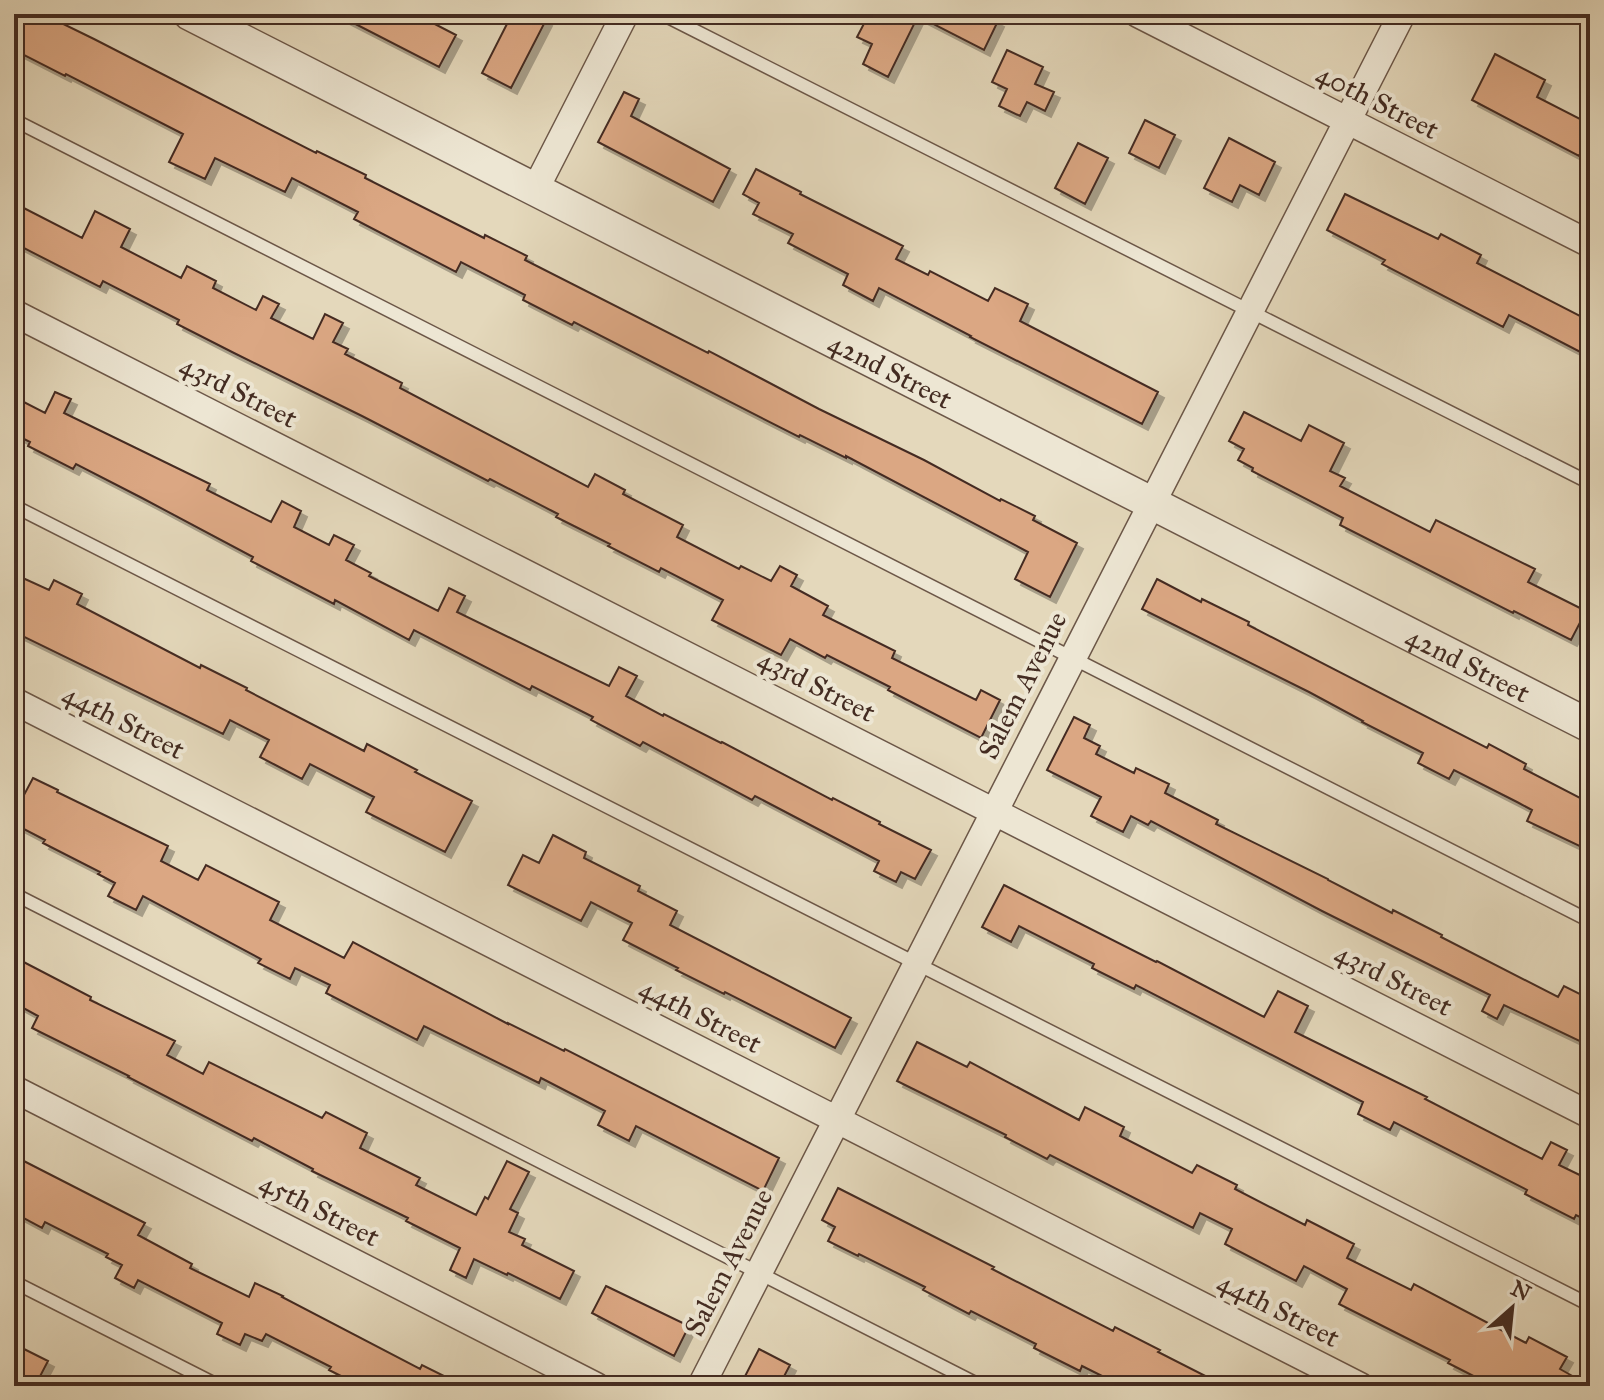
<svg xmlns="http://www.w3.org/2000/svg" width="1604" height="1400" font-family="'IM FELL Great Primer',serif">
<defs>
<filter id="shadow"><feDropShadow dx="6" dy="6" stdDeviation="0" flood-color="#0004"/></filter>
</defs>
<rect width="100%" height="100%" fill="#e4d8bb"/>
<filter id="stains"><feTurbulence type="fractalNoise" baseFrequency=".0025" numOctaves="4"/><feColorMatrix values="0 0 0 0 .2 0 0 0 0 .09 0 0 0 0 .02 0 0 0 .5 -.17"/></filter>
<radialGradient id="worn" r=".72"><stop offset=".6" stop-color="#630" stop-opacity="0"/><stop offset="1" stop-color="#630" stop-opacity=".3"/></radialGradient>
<path fill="#dba783" stroke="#442c22" stroke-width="2" filter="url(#shadow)" d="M14,14H43L94,39L316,153L317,151L366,175L365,178L484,238L485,235L527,256L525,260L708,353L709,351L819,409L924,460L1000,501L1001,499L1035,516L1033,520L1077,543L1050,597L1015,579L1028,552L846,456V458L800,435L799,437L574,322L572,325L523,300L525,295L461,262L456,272L354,219L358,212L292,178L285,192L215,158L205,179L169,162L183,134L66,74L65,76L14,50Z
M336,14H430L427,20L456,35L439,67Z
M512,14H533L546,20L511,88L482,73Z
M869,14H984L998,21L984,50L918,16L888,77L863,64L872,44L857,37Z
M1007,50L1043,67L1035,84L1054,92L1045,111L1027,102L1020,116L999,106L1007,89L992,82Z
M1495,54L1545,80L1537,97L1590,124V136L1579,156L1472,100Z
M624,92L639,99L631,116L730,169L713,202L598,142Z
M1145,120L1175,135L1159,168L1129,153Z
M1229,138L1275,162L1259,195L1240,185L1232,202L1204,188Z
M1078,143L1108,158L1085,204L1055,188Z
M756,169L801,192L800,194L903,246L896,259L928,275L930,271L988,301L995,288L1028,304L1020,321L1158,392L1142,424L970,337L971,336L879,288L873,301L843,285L848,274L788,243L793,234L753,214L759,203L743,194Z
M1345,194L1438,239L1441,234L1481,255L1477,263L1590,321V357L1509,315L1503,327L1382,264L1385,260L1327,230Z
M14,203L82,238L95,211L130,229L121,247L181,278L187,266L216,281L213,288L256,310L263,296L279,304L271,318L313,339L325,314L343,323L333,342L348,349L345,354L402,383L400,388L588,487L595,474L625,490L623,494L683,525L677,537L739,569L741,566L771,581L780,566L797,575L791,586L828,606L823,615L895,651L892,658L976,700L981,690L1000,700L981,738L888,690L890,687L827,655L825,658L790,639L781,655L712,620L723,600L661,568L659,572L608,546L610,544L556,517L558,514L490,479L488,481L362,416L234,353L177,324L179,320L103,281L100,287L14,243Z
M55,392L71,399L64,413L210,484L207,490L271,522L282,501L301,511L294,527L329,545L334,535L354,545L346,560L371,573L369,576L438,611L449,588L465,596L457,612L609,686L619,667L637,676L626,696L663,716L664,714L721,743L722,742L832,800L833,798L880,822L879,824L931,850L915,879L901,872L896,882L874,871L879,861L755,796L752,800L643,742L640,746L591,720L593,717L532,686L530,690L414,630L409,640L335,600L334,604L251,561L253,557L142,498L76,464L73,469L28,446L30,442L14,434V397L45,413Z
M1244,412L1301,441L1309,425L1344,443L1330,471L1345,478L1340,486L1430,532L1436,520L1535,569L1528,582L1586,611L1571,640L1514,611L1513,613L1340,525L1343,518L1252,471L1253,468L1238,460L1244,449L1229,441Z
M14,574L49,590L54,580L82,594L77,604L200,668L201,665L247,688L246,690L364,751L367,744L417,770L415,772L472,801L445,852L366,812L374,797L310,764L302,779L260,757L269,740L230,720L223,734L14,632Z
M1157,579L1201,602L1202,599L1249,622L1248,625L1487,748L1489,744L1526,764L1524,769L1590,803V851L1527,821L1532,810L1517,802L1454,770L1449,779L1418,763L1423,753L1362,722L1363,721L1309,692L1142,609Z
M1074,717L1090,725L1084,738L1100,746L1096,754L1134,773L1136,768L1169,784L1165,793L1218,820L1216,824L1328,879V880L1392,913L1393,910L1442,935L1441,937L1558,997L1564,986L1590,999V1046L1504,1005L1497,1019L1482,1011L1490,995L1322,911L1151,821L1148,825L1131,816L1123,832L1091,816L1101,797L1047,770Z
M33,778L58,790L57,792L168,846L161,861L198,880L206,865L279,902L270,920L344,958L353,942L508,1024V1023L564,1051L565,1049L779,1158L763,1191L636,1126L629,1141L598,1125L605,1111L541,1078L539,1083L424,1026L417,1040L326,993L330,985L295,968L290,979L258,963L261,959L143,896L136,910L108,896L115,883L98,874L100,872L43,843L45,840L14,824V790L24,795Z
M553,835L586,852L584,858L640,886L638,891L677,911L670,925L851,1018L835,1048L725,992L724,994L676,970L678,968L623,940L632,923L591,902L581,921L508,885L523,855L539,863Z
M1004,885L1156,962L1157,961L1264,1017L1278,991L1308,1006L1295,1032L1427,1097L1425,1099L1542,1159L1551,1142L1567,1150L1559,1165L1590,1180V1222L1576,1215L1574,1219L1525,1194L1527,1190L1394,1122L1390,1130L1358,1114L1363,1102L1136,985L1134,989L1092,968L1094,964L1019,926L1011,942L982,927Z
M14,957L91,997L90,1000L175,1041L167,1055L203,1074L209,1062L322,1118L326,1112L367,1133L360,1148L420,1178L416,1185L476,1215L485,1197L488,1199L507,1161L529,1172L510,1209L518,1213L509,1232L525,1239L522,1245L574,1271L560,1299L508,1273L507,1275L474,1259L466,1278L450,1270L460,1248L406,1221L408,1218L312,1171L313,1169L254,1138L252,1141L128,1077L129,1076L32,1028L38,1016L14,1003Z
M917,1042L967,1067L970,1062L1079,1120L1085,1107L1124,1127L1120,1136L1192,1173L1197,1165L1237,1185L1235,1189L1305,1225L1307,1220L1354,1244L1347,1258L1411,1290L1414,1284L1526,1343L1529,1337L1567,1357L1560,1369L1590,1386H1493L1448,1363L1450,1360L1339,1304L1347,1289L1304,1266L1296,1281L1225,1244L1232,1229L1200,1213L1193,1228L1050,1155L1047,1159L1005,1137L1006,1135L897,1081Z
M14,1156L145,1223L138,1235L192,1264L190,1268L249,1297L255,1283L283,1296L282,1297L420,1369L422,1365L464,1386H338L343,1377L329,1370L331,1367L266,1334L262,1341L245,1334L240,1345L217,1334L222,1323L138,1280L134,1288L115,1278L122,1265L106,1257L108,1254L45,1222L42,1228L14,1213Z
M838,1188L994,1267L992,1269L1113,1331L1115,1327L1160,1350L1158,1352L1225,1386H1122L1082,1366L1080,1371L1034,1348L1036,1344L971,1311L969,1314L923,1290L925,1287L859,1254L858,1256L828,1241L835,1227L822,1220Z
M606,1286L689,1326L674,1356L592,1313Z
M14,1344L48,1361L35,1386H14Z
M759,1349L790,1365L779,1386H740Z"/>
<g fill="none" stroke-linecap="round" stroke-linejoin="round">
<g stroke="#6c5748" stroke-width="15">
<path id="service" d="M662,14L1590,483
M14,120L1590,921
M14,506L1590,1305
M14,894L981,1386
M14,1282L219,1386"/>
</g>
<g stroke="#6c5748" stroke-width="29">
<path id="minor" d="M1138,14L1590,244
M535,190L625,14
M14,313L1590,1115
M14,701L1360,1386
M14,1089L596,1386
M701,1386L1402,14"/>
</g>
<g stroke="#6c5748" stroke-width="35">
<g id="tertiary">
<path id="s1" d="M190,14L1590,726"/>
</g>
</g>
<use href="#service" stroke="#ede6d3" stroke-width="12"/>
<use href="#minor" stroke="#ede6d3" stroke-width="26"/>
<use href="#tertiary" stroke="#ede6d3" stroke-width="32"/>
</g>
<g text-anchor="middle" stroke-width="8" stroke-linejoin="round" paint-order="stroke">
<g font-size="28" fill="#442c22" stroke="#ede6d3">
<text transform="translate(1378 101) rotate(27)" y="10">40th Street</text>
<text dy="10" stroke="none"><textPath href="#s1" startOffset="786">42nd Street</textPath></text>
<text transform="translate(239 391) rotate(27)" y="10">43rd Street</text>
<text dy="10" stroke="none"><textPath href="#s1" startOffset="1434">42nd Street</textPath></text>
<text transform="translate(817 685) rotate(27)" y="10">43rd Street</text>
<text transform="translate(1022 685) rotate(-63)" y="10">Salem Avenue</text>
<text transform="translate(124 721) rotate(27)" y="10">44th Street</text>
<text transform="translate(1394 979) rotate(27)" y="10">43rd Street</text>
<text transform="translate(701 1015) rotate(27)" y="10">44th Street</text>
<text transform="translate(320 1209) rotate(27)" y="10">45th Street</text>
<text transform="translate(728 1262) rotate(-63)" y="10">Salem Avenue</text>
<text transform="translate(1279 1309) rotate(27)" y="10">44th Street</text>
</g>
</g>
<rect width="1604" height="1400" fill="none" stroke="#e4d8bb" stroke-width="48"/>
<rect x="16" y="16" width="1572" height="1368" fill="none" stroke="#442c22" stroke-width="4"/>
<rect x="24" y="24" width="1556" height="1352" fill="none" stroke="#442c22" stroke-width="2"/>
<g transform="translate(1512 1308) rotate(27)" stroke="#ede6d3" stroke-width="6" paint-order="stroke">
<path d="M0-6L14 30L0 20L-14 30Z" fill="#442c22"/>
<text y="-12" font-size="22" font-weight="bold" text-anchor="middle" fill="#442c22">N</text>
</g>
<rect width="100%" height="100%" filter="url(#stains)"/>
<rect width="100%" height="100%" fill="url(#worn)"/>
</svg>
